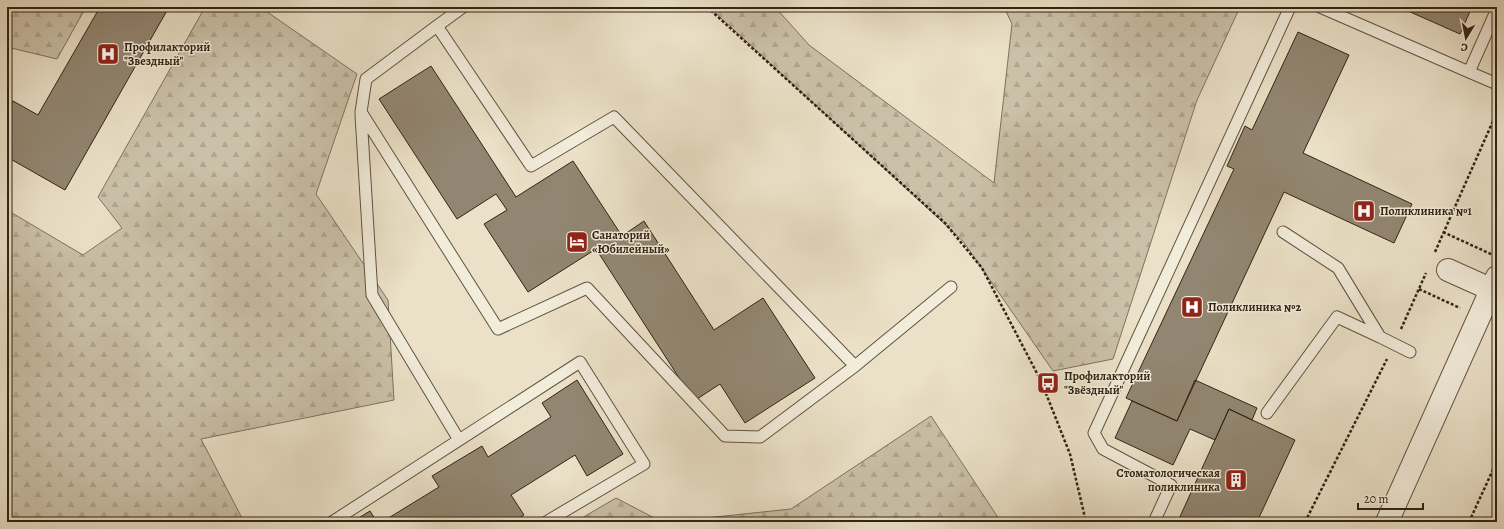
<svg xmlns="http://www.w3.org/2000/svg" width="1504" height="529" font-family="Alegreya,serif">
<defs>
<pattern id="forest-firs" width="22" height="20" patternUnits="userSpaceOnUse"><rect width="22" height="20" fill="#cbc1a9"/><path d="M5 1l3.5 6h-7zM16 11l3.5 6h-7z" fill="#afa691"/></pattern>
</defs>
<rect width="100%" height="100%" fill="#ebe1c8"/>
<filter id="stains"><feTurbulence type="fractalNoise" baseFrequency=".005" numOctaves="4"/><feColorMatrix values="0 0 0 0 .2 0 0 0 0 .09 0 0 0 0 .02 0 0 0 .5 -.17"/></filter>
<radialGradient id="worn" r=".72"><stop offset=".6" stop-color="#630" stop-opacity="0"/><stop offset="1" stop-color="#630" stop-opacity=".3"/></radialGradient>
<path fill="url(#forest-firs)" stroke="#7e725e" d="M7,7H86L57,59L7,47Z
M205,7H260L357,74L316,194L388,300L394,400L201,439L244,522H7V210L83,255L122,228L98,197Z
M709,7H775L809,45L994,183L1012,24L1004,7H1240L1197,100L1113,359L1053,371L963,241Z
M931,416L1001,522H668L791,509Z
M616,498L662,522H575Z"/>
<path fill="#928672" stroke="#312414" d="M100,7H169L65,190L7,157V111L13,101L38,115Z
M1399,7H1472L1460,34Z
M1298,32L1349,55L1303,153L1412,204L1394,243L1284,192L1177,421L1126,398L1234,169L1227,166L1245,126L1252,130Z
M431,66L516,197L573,161L622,236L644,221L714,330L763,298L815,378L745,423L720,384L694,401L596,249L528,292L484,224L507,210L496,194L457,219L379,99Z
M577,380L623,454L587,476L575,455L511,495L524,515L512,522H382L439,487L432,476L482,446L488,457L551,417L542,403Z
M1195,380L1257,408L1252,420L1229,409L1215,440L1190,429L1173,465L1115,438L1132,401L1177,421Z
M1229,409L1295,440L1257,522H1181L1178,521Z
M1497,509V522H1491Z
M370,511L377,522H352Z"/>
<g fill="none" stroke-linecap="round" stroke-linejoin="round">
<g stroke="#605341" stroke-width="13">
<path id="lane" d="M463,7L437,26L531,166L614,117L855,366L951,287
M1320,7L1469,72
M1497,9L1469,72L1497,84
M437,26L366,79L361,112L498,329L587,288L725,436L760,437L855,366
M361,115L372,295L459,440
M1283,232L1338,268L1380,337L1410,352
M1267,413L1337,317L1380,337
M332,522L580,362L644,464L546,522
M1154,522L1171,485L1103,449L1094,433L1290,7"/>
</g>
<g stroke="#605341" stroke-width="24">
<path id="street" d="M1448,270L1497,292
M1387,522L1497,277"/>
</g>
<path stroke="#312414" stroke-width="2.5" stroke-dasharray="3 2" stroke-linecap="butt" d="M707,7L945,223L982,268L1041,381L1070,454L1086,522
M1443,232L1493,255
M1435,252L1497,112
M1419,289L1460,308
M1401,329L1426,273
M1305,522L1387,359
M1469,522L1497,461"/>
<use href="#lane" stroke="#f2ecdb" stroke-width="11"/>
<use href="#street" stroke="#f2ecdb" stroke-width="22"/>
</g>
<defs>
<g id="hospital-square" transform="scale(1.15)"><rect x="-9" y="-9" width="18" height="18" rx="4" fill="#8f2418" stroke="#f2ecdb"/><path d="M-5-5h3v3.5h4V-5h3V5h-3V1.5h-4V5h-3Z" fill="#fff"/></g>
<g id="hotel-square" transform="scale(1.15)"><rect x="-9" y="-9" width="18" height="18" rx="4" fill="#8f2418" stroke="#f2ecdb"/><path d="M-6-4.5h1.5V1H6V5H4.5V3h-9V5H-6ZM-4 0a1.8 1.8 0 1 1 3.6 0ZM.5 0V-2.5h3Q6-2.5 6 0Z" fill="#fff"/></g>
<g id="bus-square" transform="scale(1.15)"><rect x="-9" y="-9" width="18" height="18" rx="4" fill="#8f2418" stroke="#f2ecdb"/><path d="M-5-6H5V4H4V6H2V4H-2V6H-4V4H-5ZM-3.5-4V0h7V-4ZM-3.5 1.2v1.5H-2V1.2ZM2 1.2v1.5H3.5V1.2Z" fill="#fff"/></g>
<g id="building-square" transform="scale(1.15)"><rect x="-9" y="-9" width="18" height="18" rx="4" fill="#8f2418" stroke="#f2ecdb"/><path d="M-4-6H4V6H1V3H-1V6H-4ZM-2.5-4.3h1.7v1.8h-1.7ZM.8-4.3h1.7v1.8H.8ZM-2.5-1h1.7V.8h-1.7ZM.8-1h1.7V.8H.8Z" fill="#fff"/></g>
</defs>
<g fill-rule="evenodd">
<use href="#hospital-square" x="108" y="54"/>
<use href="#hospital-square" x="1364" y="211"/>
<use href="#hotel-square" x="577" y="242"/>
<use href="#hospital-square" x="1192" y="307"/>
<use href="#bus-square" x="1048" y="383"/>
<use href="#building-square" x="1236" y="480"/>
</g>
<g text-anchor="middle" stroke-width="3" stroke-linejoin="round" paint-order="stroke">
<g font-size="12" font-weight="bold" fill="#312414" stroke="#f2ecdb" text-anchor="start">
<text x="124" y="51">Профилакторий<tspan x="124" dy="14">"Звездный"</tspan></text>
<text x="1380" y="215">Поликлиника №1</text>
<text x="592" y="239">Санаторий<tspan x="592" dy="14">«Юбилейный»</tspan></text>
<text x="1208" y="311">Поликлиника №2</text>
<text x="1064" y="380">Профилакторий<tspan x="1064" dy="14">"Звёздный"</tspan></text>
<text x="1220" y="477" text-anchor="end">Стоматологическая<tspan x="1220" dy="14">поликлиника</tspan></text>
</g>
</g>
<rect width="1504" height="529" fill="none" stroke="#ebe1c8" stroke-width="24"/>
<rect x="8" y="8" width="1488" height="513" fill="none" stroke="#312414" stroke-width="2"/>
<rect x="12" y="12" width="1480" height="505" fill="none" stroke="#312414"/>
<g transform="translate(1466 38) rotate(190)" stroke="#f2ecdb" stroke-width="3" paint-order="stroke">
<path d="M0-3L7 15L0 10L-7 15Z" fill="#312414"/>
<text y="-6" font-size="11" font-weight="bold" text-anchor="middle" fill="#312414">С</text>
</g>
<path d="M1358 503v6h65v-6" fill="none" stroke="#312414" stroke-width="2"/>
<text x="1364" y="503" font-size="12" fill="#312414" stroke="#f2ecdb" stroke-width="3" paint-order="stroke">20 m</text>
<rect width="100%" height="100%" filter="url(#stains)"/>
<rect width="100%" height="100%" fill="url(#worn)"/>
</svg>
